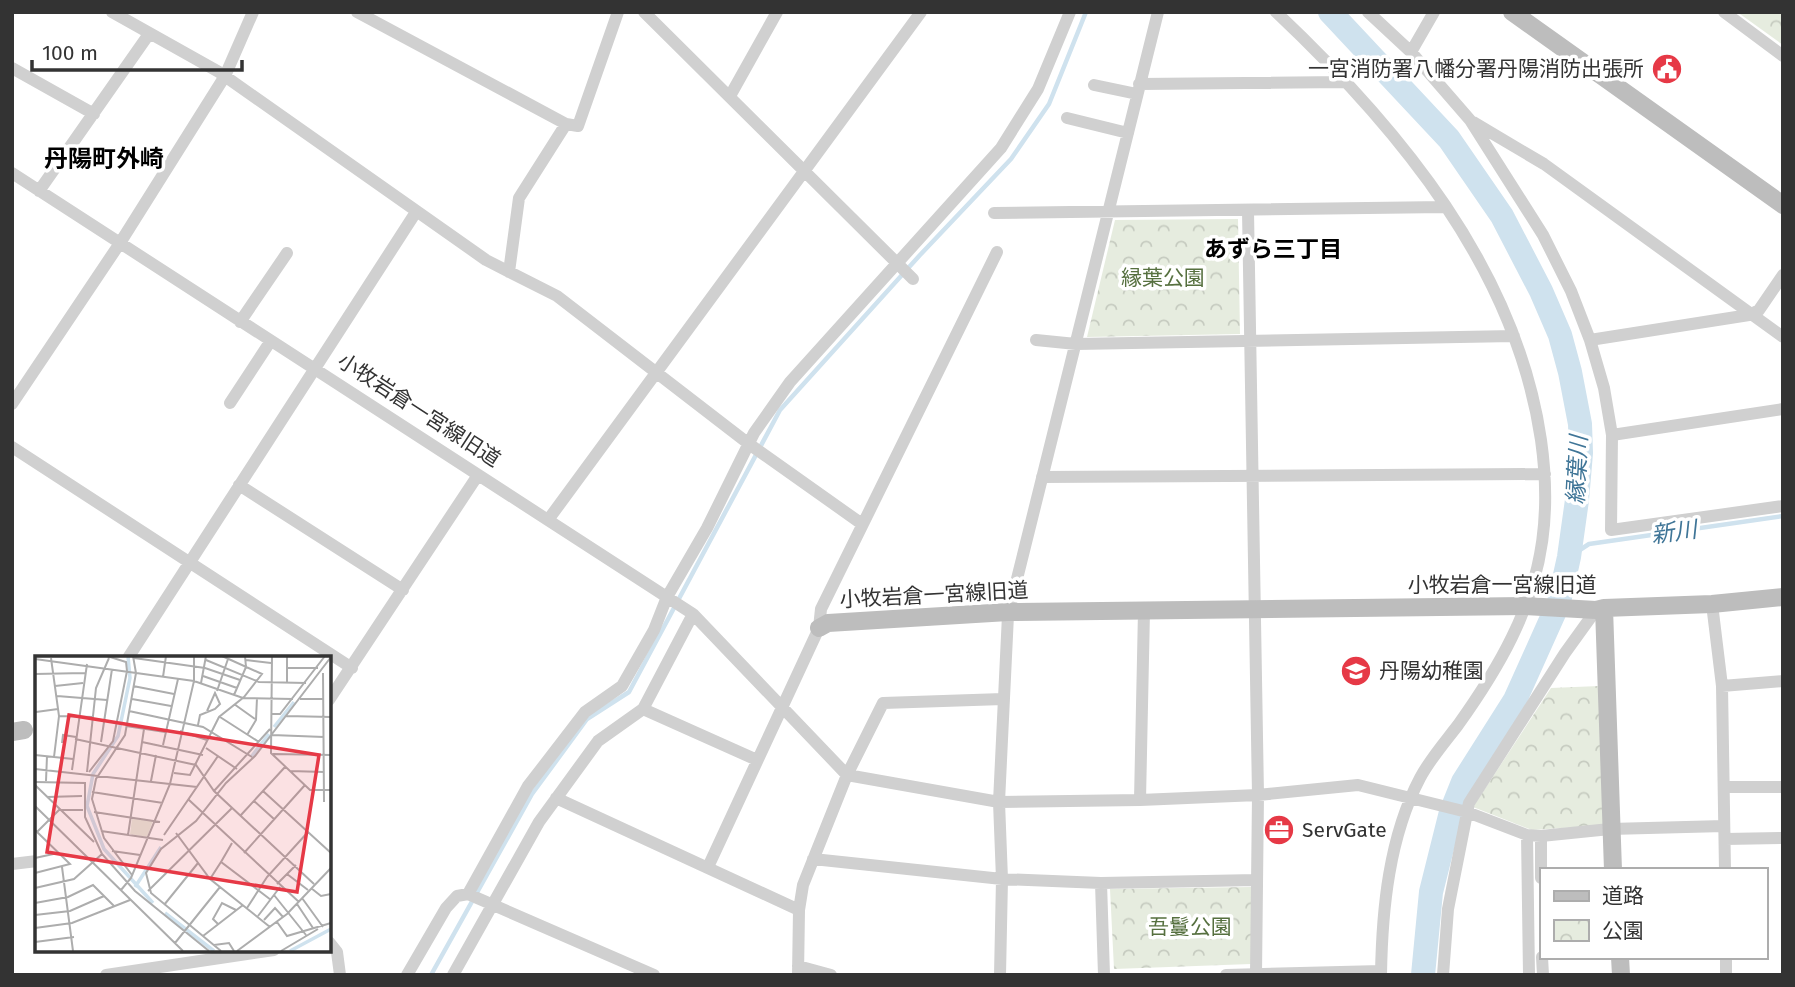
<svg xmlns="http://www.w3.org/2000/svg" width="1795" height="987" font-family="'Fira Sans','Noto Sans JP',sans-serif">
<defs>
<pattern id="park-crowns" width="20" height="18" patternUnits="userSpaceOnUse" patternTransform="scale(1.75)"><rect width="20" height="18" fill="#e6ecdf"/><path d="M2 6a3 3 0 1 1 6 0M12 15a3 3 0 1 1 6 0" fill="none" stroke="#c6cbc0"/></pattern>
</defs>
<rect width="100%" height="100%" fill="#fff"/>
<path fill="url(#park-crowns)" d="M1745,12H1783V45L1740,14Z
M1238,219L1240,334L1087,337L1115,220Z
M1599,686L1610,825L1532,830L1473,807L1551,688Z
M1251,887V964L1114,969L1110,889Z"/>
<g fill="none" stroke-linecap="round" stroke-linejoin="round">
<path stroke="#cfe2ee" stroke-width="4.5" d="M1569,557L1589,544L1783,516
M431,975L532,794L587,719L629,692L780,410L920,255L1011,159L1049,104L1086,12"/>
<path stroke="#cfe2ee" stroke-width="24" d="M1330,12L1449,139L1502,216L1541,291L1560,335L1570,372L1580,424L1581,453L1577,500L1569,557L1559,602L1515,700L1463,782L1451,812L1431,892L1423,975"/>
<path stroke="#d0d0d0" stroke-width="12" d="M112,12L219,72L486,260L557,296L749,444L862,524
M357,12L566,124L578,126L618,12
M644,12L913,279
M1276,12C1399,128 1516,269 1541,440C1551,511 1544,572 1512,637C1497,668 1478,697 1458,725C1445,742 1430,759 1420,778C1389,837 1382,909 1381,975
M1368,12L1411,52L1470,120L1543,235L1571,291L1590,340L1604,388L1612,435L1611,530L1783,506
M1724,12L1783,56
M1411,52L1434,12
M12,68L94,114
M1139,84L1345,82
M1094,85L1137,94
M730,96L777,12
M1067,118L1128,133
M1473,122L1544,164L1783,337
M12,173L693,614L847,775L999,802L1140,800L1258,795L1358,785L1467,812L1527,835L1541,836L1610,829L1724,826
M39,191L149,34
M1248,211L1258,795L1256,974
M994,213L1445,207
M509,272L519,198L566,124
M240,322L287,253
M1036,340L1076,344L1514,336
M1590,340L1749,315L1759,310L1783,275
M230,403L270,342
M12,404L120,243L225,76L253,12
M1612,435L1783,409
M12,447L352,668
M1042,477L1545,474
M239,485L403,590
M548,520L921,12
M1712,604L1722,686L1725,870
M128,658L416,212
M1722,686L1783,681
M329,700L478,475
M643,709L757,760
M1724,787H1783
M556,798L799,910
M1140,800L1144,611
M1527,835L1529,975
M1541,836V878
M1725,839L1783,838
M813,859L1002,879L1101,883L1257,880
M12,864L37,861
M708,867L819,628L821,609L997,252
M1101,883L1104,975
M468,894L528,786L585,712L622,686L654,630L667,597L707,528L754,433L790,382L1001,148L1038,89L1070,12
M329,942L337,952L340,975
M1542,957L1543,975
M1726,957V975
M798,966L831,975
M106,975L274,950
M407,975L446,908L457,896L468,894L654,975
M453,975L539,822L598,741L643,709L693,614
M798,975L799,910L803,885L847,775L883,703L1003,699
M1000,975L1002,879L999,802L1008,615L1158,12
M1226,975L1381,971
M1443,975L1448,909L1469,803L1565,653L1596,610"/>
<path stroke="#bdbdbd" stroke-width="18" d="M1512,12L1783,205
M1604,608L1613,870
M819,628L828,623L1008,612L1525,606L1596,610L1604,608L1712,604L1783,597
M12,732L24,730
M1620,957L1621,975"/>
</g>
<defs>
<g id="civic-disc" transform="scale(1.575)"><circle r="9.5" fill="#e63946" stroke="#fff"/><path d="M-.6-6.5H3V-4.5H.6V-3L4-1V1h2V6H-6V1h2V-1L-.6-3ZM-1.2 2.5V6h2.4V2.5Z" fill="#fff"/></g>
<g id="school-disc" transform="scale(1.575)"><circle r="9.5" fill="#e63946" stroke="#fff"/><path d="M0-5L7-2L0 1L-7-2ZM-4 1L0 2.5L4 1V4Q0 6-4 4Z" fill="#fff"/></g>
<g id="office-disc" transform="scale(1.575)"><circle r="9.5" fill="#e63946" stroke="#fff"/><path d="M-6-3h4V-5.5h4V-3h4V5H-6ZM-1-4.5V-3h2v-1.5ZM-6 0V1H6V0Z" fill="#fff"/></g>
</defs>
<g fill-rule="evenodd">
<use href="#civic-disc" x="1667" y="69"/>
<use href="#school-disc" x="1356" y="671"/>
<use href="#office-disc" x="1279" y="830"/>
</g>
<g text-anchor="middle" stroke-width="7" stroke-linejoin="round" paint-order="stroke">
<g font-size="21" fill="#333" stroke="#fff" text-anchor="start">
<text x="1644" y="76" text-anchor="end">一宮消防署八幡分署丹陽消防出張所</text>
<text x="1379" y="678">丹陽幼稚園</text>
<text x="1302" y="837">ServGate</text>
</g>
<g font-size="21" fill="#56703f" stroke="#fff">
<text x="1163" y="285">縁葉公園</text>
<text x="1190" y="934">吾鬘公園</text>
</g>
<g font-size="21" fill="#333" stroke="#fff">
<text transform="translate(419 410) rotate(33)" y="7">小牧岩倉一宮線旧道</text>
<text x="1502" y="592">小牧岩倉一宮線旧道</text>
<text transform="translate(934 595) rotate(-3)" y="7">小牧岩倉一宮線旧道</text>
</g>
<g font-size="23" font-weight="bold" fill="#000" stroke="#fff">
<text x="1273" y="257">あずら三丁目</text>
</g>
<g font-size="23" font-style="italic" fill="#3f7597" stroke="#fff">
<text transform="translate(1577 470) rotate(-87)" y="8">縁葉川</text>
<text transform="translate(1674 532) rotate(-8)" y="8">新川</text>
</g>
<g font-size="24" font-weight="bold" fill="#000" stroke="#fff">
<text x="104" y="167">丹陽町外崎</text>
</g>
</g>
<g transform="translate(35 656)">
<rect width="296" height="296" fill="#fff"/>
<path d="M97,162L118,165L112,181L95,178Z" fill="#e6ecdf"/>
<path fill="none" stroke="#cfe2ee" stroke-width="3.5" d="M93,0L95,22L83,80L58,118L52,150L69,193L118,247M239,71L259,46M216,101L234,78M100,231L126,191M130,257L179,295M255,295L296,273"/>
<path fill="none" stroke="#adadad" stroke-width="2" d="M237,0L236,97L275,134H296M16,2L24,60L19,101M99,2L170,12L205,24M0,3L159,25L208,42L258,43M171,4L224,26L271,27M211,4L236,7M252,12H283M288,17L289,146M0,18L50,17M168,20L202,32M128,21L131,0M252,26V0M166,27L171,0M20,30L48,27M98,30L139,38M182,35L193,3M199,39L211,11L210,0M22,40L72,44M97,43L136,50M265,43H289M199,48L220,63M94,55L168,71L217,101M1,56L23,53M236,58H245L290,0M24,60L58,61M251,60L296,61M185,61L224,86M163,69L165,59L180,53L185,48L180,37L172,55M91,70L130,76M145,75L172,84M212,79L221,64L222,42M237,79L289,81M40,83L161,109L179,135L279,228M66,86L77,13M107,86L168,99M0,87V56M27,87L28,79L41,81M128,89L143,23M171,92L202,113M238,98L296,99M0,99L38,103M0,113L162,131M37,114L52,8M255,115L289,116M52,116L61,32L74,2M54,116L78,85L92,15L91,6L72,0M139,117L155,119L184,61L209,41L227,18L187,0M11,125L12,100M116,125L121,99M0,126L50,127V161L67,198L100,235L174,295M0,129L59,186M179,135L235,73M228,135L296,197M57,136L128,147M12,141L47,140M154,144L264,246M219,145L239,163M0,150L148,295M59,156L125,166M206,159L250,111M0,174L35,208L0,217M66,175L128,184M2,176L24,154H48M141,177L175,223L235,271M93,179L109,73M129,179L183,100M77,195L105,199M209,197L270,129M0,202L23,197M186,206L197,187M27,211L38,295M252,218L273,234M97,219L69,182L57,143L61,123L90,79L101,17L98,0M175,223L186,206L236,244M242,228L261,209M0,232L39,223L67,198M276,232L286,240L296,238M86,234L96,222L135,128L159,25V0M113,235L197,152M239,239L271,279M267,242L288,271M0,247L33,241L58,229L79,250M262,248L278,272M129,249L163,207M212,252L232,221L273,176M0,259L35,255L69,240M223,260L245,231M229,264L240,252L248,261M242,266L252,280L296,267M183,268L178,263L187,247L201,254M0,272L37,267L95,244M168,280L208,249M0,286L39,281M140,287L185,231M179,289L194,287L199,295M186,295L116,237L111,217L126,193L161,165L191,127L220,100L296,1M202,295L252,258L296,212M246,295L283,273"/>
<path fill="#e63946" fill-opacity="0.15" stroke="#e63946" stroke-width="3.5" d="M34,59L284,99L262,236L12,196Z"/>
<rect width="296" height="296" fill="none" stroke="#333" stroke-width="3.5"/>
</g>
<rect width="1795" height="987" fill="none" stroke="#333333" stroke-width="28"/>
<rect x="1540" y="868" width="228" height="91" fill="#ffffff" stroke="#adadad" stroke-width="2"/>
<rect x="1554" y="891" width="35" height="10" fill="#bdbdbd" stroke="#adadad" stroke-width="2"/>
<text x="1602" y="903" font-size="21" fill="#333333">道路</text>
<rect x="1554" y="920" width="35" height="21" fill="url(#park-crowns)" stroke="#adadad" stroke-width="2"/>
<text x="1602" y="938" font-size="21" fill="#333333">公園</text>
<path d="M32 60v10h210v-10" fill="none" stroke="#333333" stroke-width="3.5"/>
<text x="42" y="60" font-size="21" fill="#333333" stroke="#ffffff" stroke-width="5" paint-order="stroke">100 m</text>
</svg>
